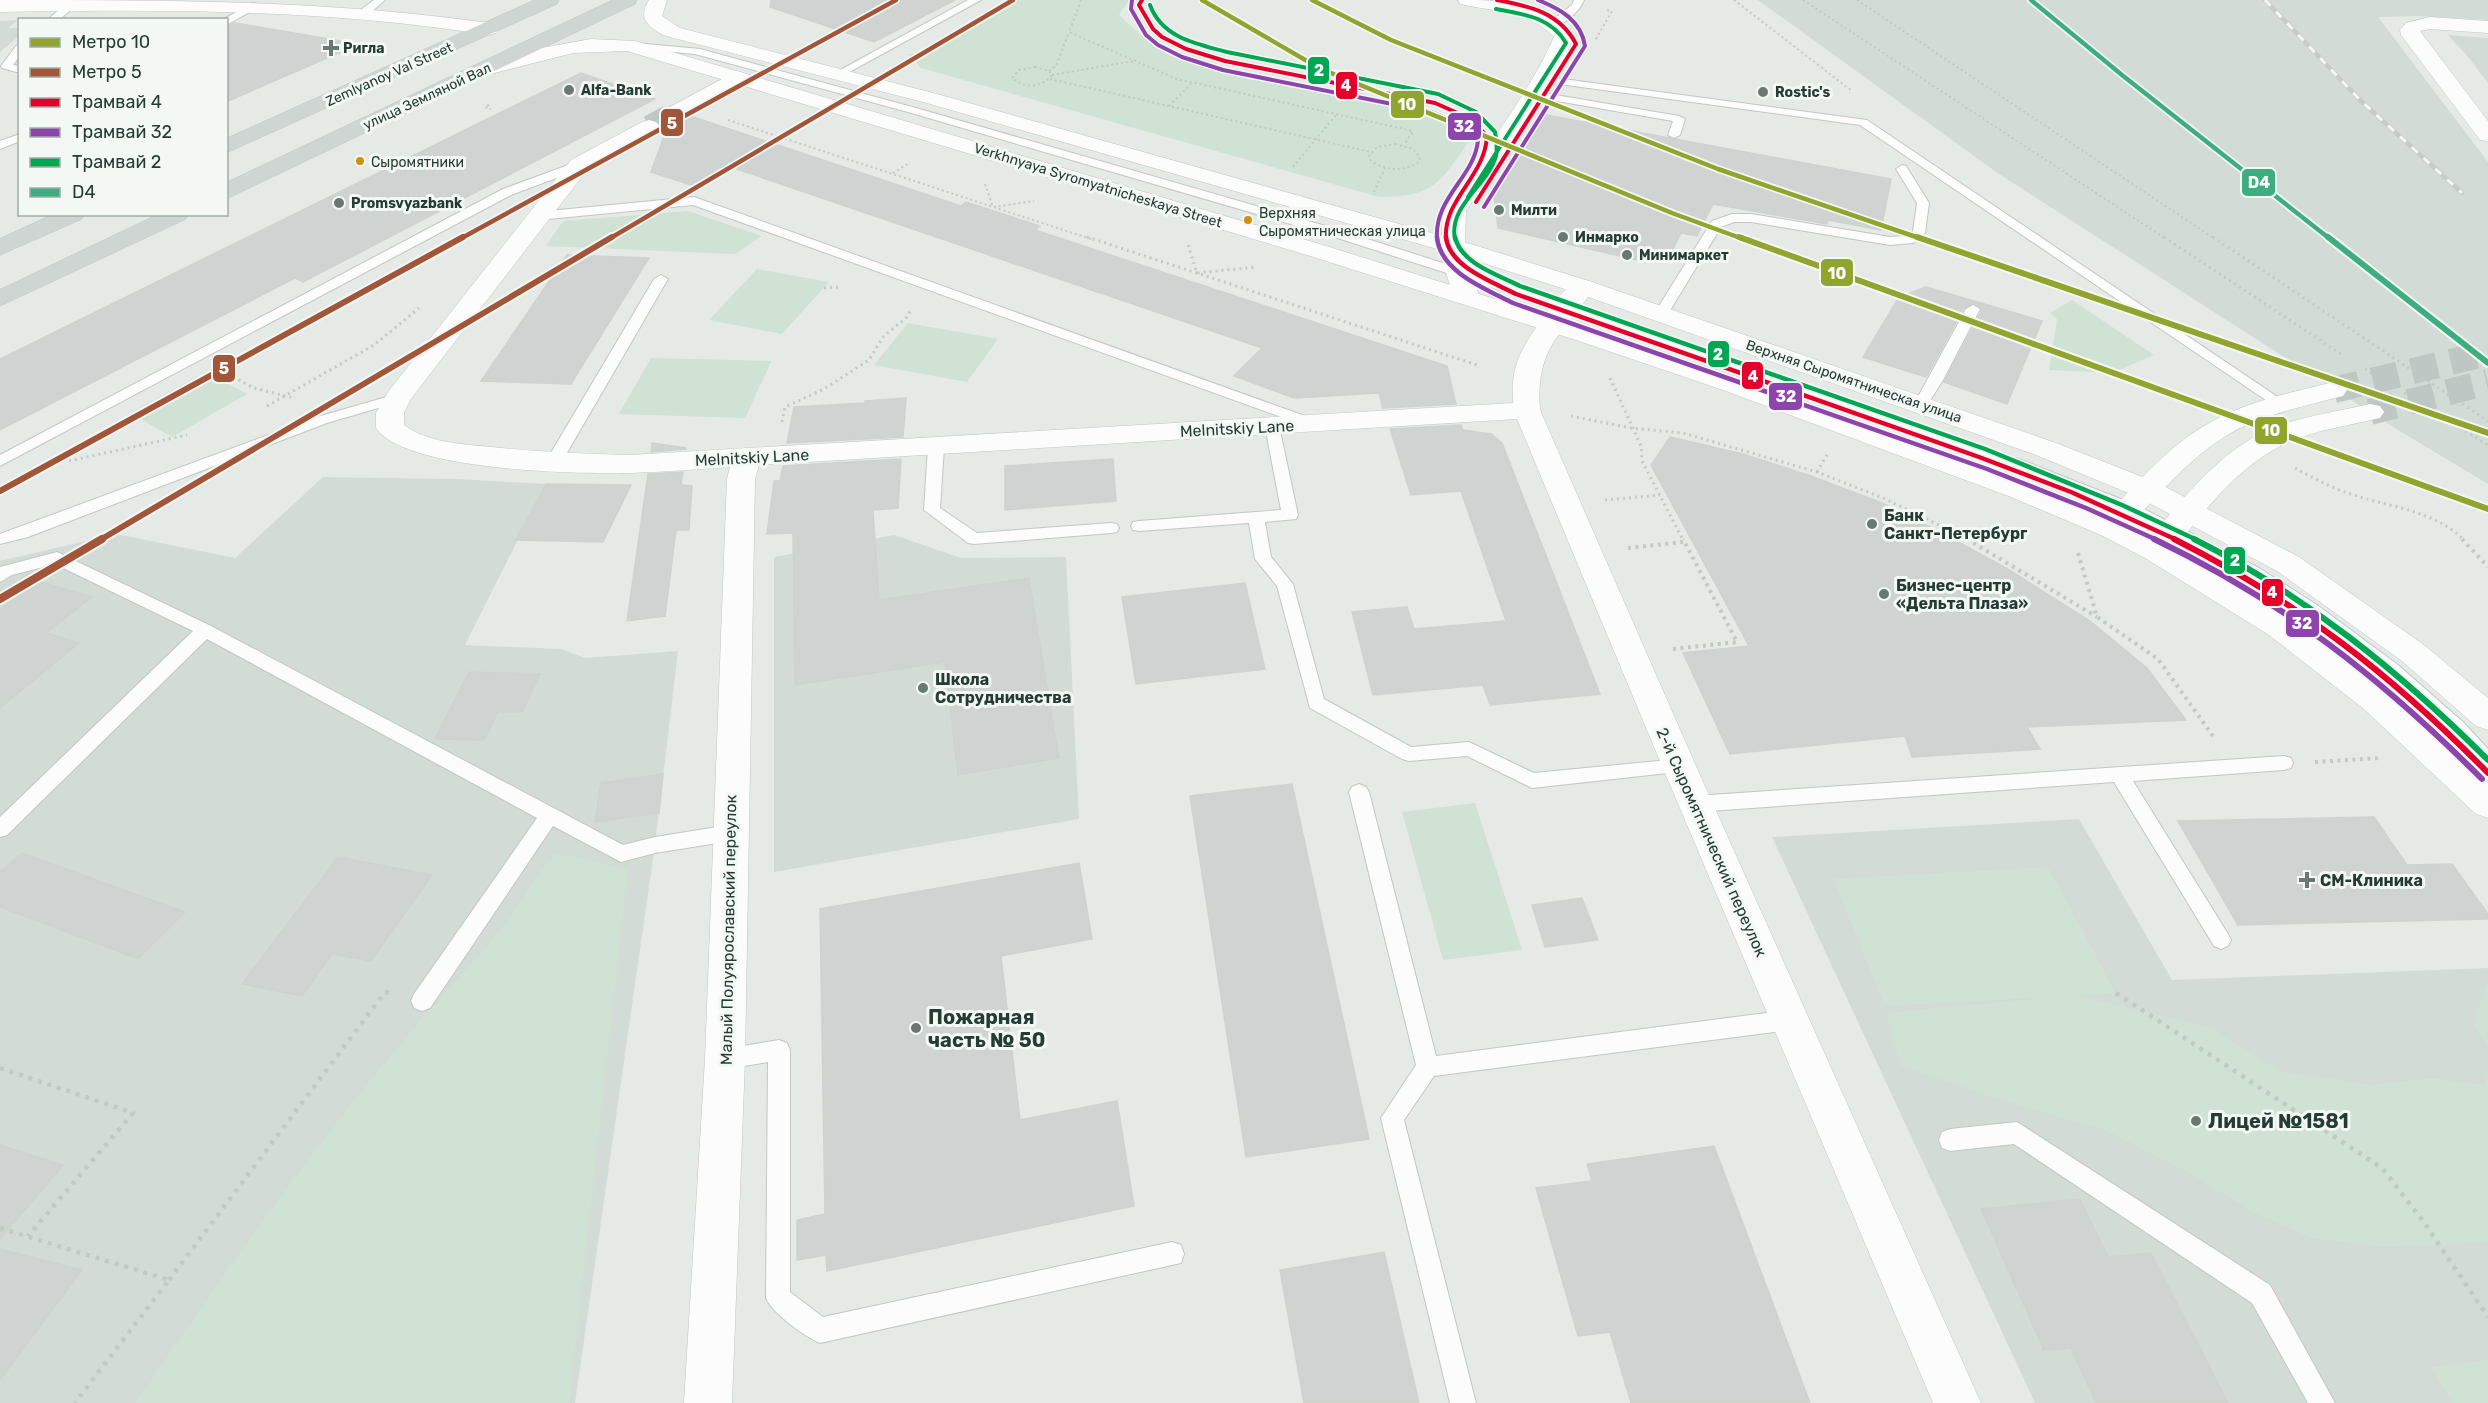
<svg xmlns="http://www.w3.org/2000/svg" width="2488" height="1403" font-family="Rubik,sans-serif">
<rect width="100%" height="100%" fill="#e5eae7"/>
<path fill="#d3dbd7" d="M1758,0H2488V20L2419,16L2378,17L2488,162V484L2398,430L1999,174Z
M18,20L8,28H19V36L0,52V21Z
M2448,35L2488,38V83L2469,58Z
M323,477L456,479L546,484L465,645L561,649L585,658L678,651L655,845L575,1403H0V561L116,534L235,558Z
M894,535L961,558L1066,557L1079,819L774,872V557Z
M2079,819L2172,980L2488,968V1403H2035L1772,837Z"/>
<path fill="#cfe2d3" d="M1017,0H1129L1119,15L1145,39L1183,57L1231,70L1439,114L1463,124L1473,136C1440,180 1439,197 1379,197L921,68L909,54H919Z
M688,211L762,236L735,254L546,246L563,221Z
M757,269L829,282L782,334L709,320Z
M2072,300L2154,355L2112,373L2049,370L2057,319L2050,313Z
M908,323L998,339L967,382L874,365Z
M651,358L771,361V362L745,418L619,414Z
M205,372L247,394L172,437L130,413Z
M1475,803L1522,950L1443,960L1402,812Z
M555,854L580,857L628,870L569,1403H136C220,1278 306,1156 403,1041C436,1000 475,963 507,921C525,898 534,877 555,854Z
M2048,867L2116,993L2079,996L2212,1028L2279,1071L2370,1085L2433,1078L2485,1085L2488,1068V1242L2384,1247L2311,1238L2255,1213L2184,1170L2107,1131L1995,1098L1901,1066L1886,1013L2052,997L1885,1006L1833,879Z
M2486,985H2488V1048L2473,1022Z
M2488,1360V1403H2453L2431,1367Z"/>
<path fill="#cfd3d1" stroke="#ced3d0" stroke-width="1.5" d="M771,0H955L874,42L770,7Z
M235,23L359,44L226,102V26Z
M581,73L655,99L303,282L295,278L0,430V359Z
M687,115L961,206L966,202L1040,226L1035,230L1447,366L1456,404L1383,408L1379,393L1294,398L1234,376L1262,348L728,166L694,186L651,172L670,120L674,121Z
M1546,115L1891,179L1881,230L1828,220L1827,224L1713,204L1697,236L1681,233L1671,253L1653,249L1646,262L1498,228L1494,197Z
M567,255L649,258L571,384L481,381Z
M1926,287L2042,321L2007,404L1944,382L1982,310L1974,303L1964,308L1926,377L1863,357L1899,297Z
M906,398L903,437L787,443L794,407L865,403V401Z
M1461,425L1463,430L1491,434L1502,443L1600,694L1490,705L1483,685L1373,695L1352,612L1407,607L1414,629L1506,621L1461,491L1411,495L1390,429Z
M1670,437L1743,454L1811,476L1882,503L1944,534L2011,571L2090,621L2147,668L2186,720L2027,727L2040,749L1912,757L1905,736L1730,754L1683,653L1749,646L1651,465Z
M652,443L686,448V449L651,452Z
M901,459L898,508L873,510L879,600L1029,578L1059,758L958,775L945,662L795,685L793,533L767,534L774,481H780L783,466Z
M1113,459L1116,501L1005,510V466Z
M683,472L681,485L692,486L689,530H676L665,616L627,621L648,474Z
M546,484L631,485L603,542L516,540Z
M38,581L92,597L46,633L79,643L0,708V610Z
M1245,583L1265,669L1136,684L1122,597Z
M469,672L540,674L522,712H498L484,740L435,739Z
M663,774L659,813L595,822L601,783Z
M1292,784L1369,1139L1246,1157L1190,796Z
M2374,817L2407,865L2452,864L2488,914V919L2238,925L2178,821Z
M22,853L185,912L138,959L0,907V872Z
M338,857L432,875L371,961L332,954L302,996L242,984Z
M1079,863L1092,939L1001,956L1020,1120L1117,1101L1134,1206L827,1271L826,1255L797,1260V1220L825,1214L820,909Z
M1582,898L1598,940L1545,947L1532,905Z
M0,1145L63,1165L0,1239Z
M1714,1146L1810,1403H1631L1610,1332L1578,1336L1536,1188L1592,1181L1587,1164Z
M2080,1199L2108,1257L2151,1253L2228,1403H2096L2071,1348L2044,1350L1981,1209Z
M0,1249L82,1270L0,1380Z
M1384,1252L1419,1403H1304L1280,1270Z"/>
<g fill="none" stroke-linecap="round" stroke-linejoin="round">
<path stroke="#bec7c3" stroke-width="21" stroke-dasharray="21 10" stroke-linecap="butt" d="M649,126L673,113"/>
<path stroke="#bec7c3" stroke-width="26" stroke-dasharray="26 14" stroke-linecap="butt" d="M2334,390L2488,353
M2370,412L2488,382"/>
<g stroke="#c2c7c4" stroke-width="2">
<path id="service" d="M374,0H385L370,13H362V9Z
M968,0H981L842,76H834L833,74Z
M1574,0H1584C1580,11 1562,28 1550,26V22L1572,5Z
M253,3L257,4V8L230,23L226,24V20H222Z
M66,4L75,6L59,20H47Z
M635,43L700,49L916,108L1336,229L1653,330L2024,461L2136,505L2259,568L2317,605L2398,665L2464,723L2488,749V768L2481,766L2452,733L2386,675L2305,613L2247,576L2124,513L2014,467L1643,336L1328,235L908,112L695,54L631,48V44Z
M20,45V56L13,65L20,66V73L2,68L1,66L16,46Z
M1541,76L1867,120L2288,404L2281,408L2276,407L1860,125L1537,81V77Z
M1532,91L1679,116L1685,119L1680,135L1674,138L1668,135L1673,121L1528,96L1526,94Z
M20,134V141L0,149V141Z
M579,161L583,162V168L511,195L0,466V455L503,189Z
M1902,165L1906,166L1929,203L1925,233L1913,243L1890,245L1751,222H1734L1721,227L1666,317L1661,318L1654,314L1712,221L1732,214H1751L1890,237L1905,236L1913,231L1917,203L1896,169Z
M694,197L1319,421L1321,424L1314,429L1309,427L693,205L538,220L532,216L538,212Z
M661,275L668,279L561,463L553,468L548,466L545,463L654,279Z
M1973,305L1980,309L1943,380L1926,407H1916L1914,404L1966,309Z
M397,394L404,398L402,401L327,423L28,537L0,544V534L317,417Z
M1272,421L1279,426L1298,515L1296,519L1265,522L1271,557L1293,584L1324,699L1411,747L1469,742L1534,773L1679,759L1686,761L1688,766L1686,771L1532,788L1467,756L1409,761L1402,759L1310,708L1277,586L1255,559L1249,523L1139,531L1133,530L1131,526L1133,522L1139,521L1281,510L1265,426Z
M936,442L944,447L940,508L977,533L1111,523L1117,524L1119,528L1117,532L1111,533L974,544L968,543L924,510L928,447Z
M57,552L211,626L623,845L655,837L730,825L737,827L740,833L737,839L730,841L655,853L621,862L553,826L430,1008L422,1011L414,1008L411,1001L414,994L537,818L207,639L7,835L0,837V817L193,631L55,564L12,575L0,582V567Z
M2284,756L2291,758L2293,763L2291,768L2284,770L2133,781L2228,934L2231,940L2228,946L2221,949L2214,946L2114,782L1695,812L1688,809L1685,804L1688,799L1695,796Z
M1359,784L1366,787L1369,792L1436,1056L1789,1010L1797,1013L1800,1020L1797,1027L1789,1030L1434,1076L1404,1120L1476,1403H1450L1381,1118L1416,1065L1349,792L1352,787Z
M779,1040L787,1043L790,1050V1292L823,1317L1172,1242L1181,1245L1184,1254L1181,1263L820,1343C804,1336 772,1313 766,1298L768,1062L725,1069L717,1066L714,1059L717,1052L725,1049Z
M2017,1122L2270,1285L2335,1403H2308L2252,1303L2014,1144L1950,1151L1942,1148L1939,1140L1942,1132L1950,1129Z"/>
</g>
<g stroke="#c2c7c4" stroke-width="1">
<path id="minor" d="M1458,0C1498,0 1548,0 1574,36L1565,57L1542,94L1466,211L1465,243L1479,297L1476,302L1467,304L1458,302C1444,281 1438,236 1444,211C1480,156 1528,96 1554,37C1529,10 1494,12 1460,4Z
M2430,17L2488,21V33L2430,29L2420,31L2488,121V141L2480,140L2401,35L2400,30L2406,23Z
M737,71L744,73L747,77L744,81L680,117L673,119L666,117L663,113L666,109Z
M649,120L656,122L660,126L656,130L587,170L410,400L404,413V425C429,443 461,444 492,447C538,452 583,454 630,455L1513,403C1512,387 1513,372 1519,357C1526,340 1559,292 1574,282C1579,279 1586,280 1592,282L1595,287C1563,334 1535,346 1540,410L1696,766L1981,1403H1933L1662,766L1517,419L759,465L755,479L745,1059L732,1403H684L705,1059L727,479L730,467C697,469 663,472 629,473C578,474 405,471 376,428V413L388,392L571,160L642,122Z
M2334,382L2343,384L2347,390L2343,396C2305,406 2264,414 2229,434C2187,459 2155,499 2121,535L2111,538L2101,535L2096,528L2101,521C2135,486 2167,446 2211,422C2248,401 2293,392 2334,382Z
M2370,404L2380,406L2384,412L2380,418C2351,425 2321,429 2294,440C2239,462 2203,513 2167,558L2156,561L2145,558L2141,551L2145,544C2183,499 2220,449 2275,427C2306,416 2339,411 2370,404Z"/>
</g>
<g stroke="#c2c7c4" stroke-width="1">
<path id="tertiary" d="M0,0C164,0 327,0 489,23L496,25L499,29L496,33L489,35C326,9 164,9 0,12Z"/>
</g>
<g stroke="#c1c7c4" stroke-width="1">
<path id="secondary" d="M649,0H667L662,16L680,28L937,94L1474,245L1592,282L2056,443L2158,483L2299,557L2424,645L2488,698V730L2476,726L2402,661L2277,571L2138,497L2036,455L1574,292L1458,255L923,102L666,36C649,29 637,18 649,0Z
M591,39L635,41L1323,245L1594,330L1741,378L2031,483L2121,521L2167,544L2291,619L2388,691L2488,783V818L2476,814L2364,709L2269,635L2145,558L2101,535L2011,497L1723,390L1576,340L1307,255L627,51L573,53L483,76L476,74L473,70L476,66L536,49Z"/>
</g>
<g stroke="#c1c9c6" stroke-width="1">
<path id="primary" d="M535,0H559L557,4L226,153V139Z
M613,0H637L635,4L226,199V183Z
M54,214H85L82,219L0,255V239Z
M159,214H189L186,219L0,306V290Z"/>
</g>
<path stroke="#c1cac5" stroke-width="2" stroke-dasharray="2 3" stroke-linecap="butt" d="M1081,0L1069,32L1177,79L1413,131L1404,145
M1734,0L1852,91
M1803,0L2166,239
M1857,0L2215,239
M1596,39L1612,11L1606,10
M1035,67L1049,71L1052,75C1042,88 1024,89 1012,78L1019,70Z
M1049,71L1056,66L1069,32
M1052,75L1134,61
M1050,79L1371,152
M489,105L485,107L491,109
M1169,106L1192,83
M728,120L1091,239
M1395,144L1413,149L1420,157L1419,162C1403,172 1387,171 1371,161L1369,156L1377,147Z
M1293,167L1336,115
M893,173L909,163
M985,184L993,207L1034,201
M1374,192L1385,168"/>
<path stroke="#c1cac5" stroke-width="3" stroke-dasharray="2 4" stroke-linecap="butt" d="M1087,237L1477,365
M2164,237L2344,356
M2213,237L2488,421
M1188,245L1197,273L1255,267
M824,288L842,287
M2365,369L2379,378
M228,374L254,388L294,398
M1610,378L1641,446L1642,461L1683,540
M2404,393L2488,445
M267,406L374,345L419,308
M1571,416L1631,428L1683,433L1817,472L1883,498L1970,540
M782,422L785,407L824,389L869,360L883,337L907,317L911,310
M69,461L187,435
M2295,468C2314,478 2333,489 2354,495C2393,508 2433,510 2464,540
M1817,472L1827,455
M1605,500L1660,495"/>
<path stroke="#c1cac5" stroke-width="4" stroke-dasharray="3 4.5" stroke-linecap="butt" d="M1967,539L2097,617
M2462,539L2488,567
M1628,548L1683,542
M2078,553L2097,617L2158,659L2213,736
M1673,649L1737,642L1683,539
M2315,762L2380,758"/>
<path stroke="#c1cac5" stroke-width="4.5" stroke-dasharray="4 6" stroke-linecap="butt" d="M2116,993L2382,1168L2423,1221L2488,1317
M0,1068L133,1113L28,1236
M0,1228L169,1280L75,1403
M169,1280L385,992L390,993"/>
<use href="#service" fill="#fbfcfb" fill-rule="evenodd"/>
<use href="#minor" fill="#fbfcfb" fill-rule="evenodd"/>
<use href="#tertiary" fill="#fbfcfb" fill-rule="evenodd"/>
<use href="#secondary" fill="#fbfcfb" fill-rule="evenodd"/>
<use href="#primary" fill="#ced5d3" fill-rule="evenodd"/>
<g stroke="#c7cbc9" stroke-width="4.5">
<path id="rail" d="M2265,0L2360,100L2462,193"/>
</g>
<use href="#rail" stroke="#f3f8f5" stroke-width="3" stroke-dasharray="8" stroke-linecap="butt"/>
<g stroke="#f3f8f5" stroke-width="8">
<path id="rail-1-far1" d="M2031,0L2122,75L2330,239"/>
</g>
<g stroke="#f3f8f5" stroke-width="10">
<path id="rail-1" d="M2328,237L2488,363"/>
</g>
<use href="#rail-1-far1" stroke="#3eae81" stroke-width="4.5"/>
<use href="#rail-1" stroke="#3eae81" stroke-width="6"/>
<g stroke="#f3f8f5" stroke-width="7">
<path id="tram-1-far2" d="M1142,0L1139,5L1153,29L1162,37L1186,49L1225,61L1435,103L1471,119L1487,136C1485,177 1443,199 1446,239
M1476,202L1576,44C1560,13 1530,6 1497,0"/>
</g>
<g stroke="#f3f8f5" stroke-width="8">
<path id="tram-1-far1" d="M1446,237C1449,267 1493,282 1516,294L1979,457L2071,492L2177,540"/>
</g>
<g stroke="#f3f8f5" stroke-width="10">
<path id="tram-1" d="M2174,539C2297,601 2392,675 2488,773"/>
</g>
<g stroke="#f3f8f5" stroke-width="7">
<path id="tram-2-far2" d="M1132,0L1131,9L1146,35L1158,45L1182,57L1223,70L1432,112L1466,127L1478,140C1475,177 1434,197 1437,239
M1484,207L1585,46C1581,20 1560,9 1538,0"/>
</g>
<g stroke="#f3f8f5" stroke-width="8">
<path id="tram-2-far1" d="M1437,237C1440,272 1486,289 1513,303L1987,469L2086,508L2157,540"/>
</g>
<g stroke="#f3f8f5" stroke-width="10">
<path id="tram-2" d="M2154,539C2285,602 2380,677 2482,779"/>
</g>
<g stroke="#f3f8f5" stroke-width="7">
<path id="tram-3-far2" d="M1150,5C1162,38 1197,44 1227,52L1438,94L1476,112L1495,132C1496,139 1498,148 1496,156C1488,185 1448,206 1455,239
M1468,197L1566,43C1551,17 1523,14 1496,9"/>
</g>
<g stroke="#f3f8f5" stroke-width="8">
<path id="tram-3-far1" d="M1455,237C1461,264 1499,275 1520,286L1985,449L2122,505L2197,540"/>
</g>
<g stroke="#f3f8f5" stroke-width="10">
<path id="tram-3" d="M2194,539C2305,595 2400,672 2488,760"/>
</g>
<use href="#tram-1-far2" stroke="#e4002b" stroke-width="4"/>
<use href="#tram-1-far1" stroke="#e4002b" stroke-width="4.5"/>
<use href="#tram-1" stroke="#e4002b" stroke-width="6"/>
<use href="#tram-2-far2" stroke="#8e44ad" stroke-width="4"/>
<use href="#tram-2-far1" stroke="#8e44ad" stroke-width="4.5"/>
<use href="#tram-2" stroke="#8e44ad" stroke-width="6"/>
<use href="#tram-3-far2" stroke="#00a651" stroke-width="4"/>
<use href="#tram-3-far1" stroke="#00a651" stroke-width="4.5"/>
<use href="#tram-3" stroke="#00a651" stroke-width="6"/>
<g stroke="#f3f8f5" stroke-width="8">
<path id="metro-1-far1" d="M1202,0L1319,68L1672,213L1743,239
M1312,0L1391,40L1718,169L1922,239"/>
</g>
<g stroke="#f3f8f5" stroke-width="10">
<path id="metro-1" d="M1739,237L2488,509
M1917,237L2488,433"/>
</g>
<g stroke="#f3f8f5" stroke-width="8">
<path id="metro-2-far2" d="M460,239L896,0
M609,239L1013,0"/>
</g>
<g stroke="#f3f8f5" stroke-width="10">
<path id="metro-2-far1" d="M0,491L463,237
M100,540L612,237"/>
</g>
<g stroke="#f3f8f5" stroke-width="12">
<path id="metro-2" d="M0,599L102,539"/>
</g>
<use href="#metro-1-far1" stroke="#90a42e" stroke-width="4.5"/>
<use href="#metro-1" stroke="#90a42e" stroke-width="6"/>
<use href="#metro-2-far2" stroke="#a35539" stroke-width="4.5"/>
<use href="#metro-2-far1" stroke="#a35539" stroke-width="6"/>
<use href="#metro-2" stroke="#a35539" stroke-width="8"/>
</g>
<g fill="#687973" stroke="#f3f8f5" stroke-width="2">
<path d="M328 39h6v6h6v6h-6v6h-6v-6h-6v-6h6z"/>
<circle cx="569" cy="90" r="6"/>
<circle cx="1763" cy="92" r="6"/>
<circle cx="339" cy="203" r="6"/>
<circle cx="1499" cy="210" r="6"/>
<circle cx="1563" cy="237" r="6"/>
<circle cx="1627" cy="255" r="6"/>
<circle cx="1872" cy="524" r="6"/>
<circle cx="1884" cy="594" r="6"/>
<circle cx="923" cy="688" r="6"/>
<path d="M2304 871h6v6h6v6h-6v6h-6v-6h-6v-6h6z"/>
<circle cx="916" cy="1028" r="6"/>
<circle cx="2196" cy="1121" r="6"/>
</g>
<g fill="#cd910a" stroke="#f3f8f5" stroke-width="2">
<circle cx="360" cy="161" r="5"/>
<circle cx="1248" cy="220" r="5"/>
</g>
<g text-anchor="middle" stroke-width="6" stroke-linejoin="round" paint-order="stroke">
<g font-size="14" font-weight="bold" fill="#243c34" stroke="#f3f8f5" text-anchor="start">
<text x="343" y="53">Ригла</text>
<text x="581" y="95">Alfa-Bank</text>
<text x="1775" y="97">Rostic's</text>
<text x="351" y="208">Promsvyazbank</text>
<text x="1511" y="215">Милти</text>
<text x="1575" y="242">Инмарко</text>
<text x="1639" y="260">Минимаркет</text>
</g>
<g font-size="14" fill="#243c34" stroke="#f3f8f5">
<text transform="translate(389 74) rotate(-24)" y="5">Zemlyanoy Val Street</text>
<text transform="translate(427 96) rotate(-25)" y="5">улица Земляной Вал</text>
<text transform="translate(1098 185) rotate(17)" y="5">Verkhnyaya Syromyatnicheskaya Street</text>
<text transform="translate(1854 381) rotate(19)" y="5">Верхняя Сыромятническая улица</text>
</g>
<g font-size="14" fill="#243c34" stroke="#f3f8f5" text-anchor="start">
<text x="371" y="167">Сыромятники</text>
<text x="1259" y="218">Верхняя<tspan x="1259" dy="18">Сыромятническая улица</tspan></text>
</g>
<g font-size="16" fill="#243c34" stroke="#f3f8f5">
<text transform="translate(1237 428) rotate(-3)" y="6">Melnitskiy Lane</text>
<text transform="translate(752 457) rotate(-3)" y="6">Melnitskiy Lane</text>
<text transform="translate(1712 842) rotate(66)" y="6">2-й Сыромятнический переулок</text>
<text transform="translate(728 930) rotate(-89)" y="6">Малый Полуярославский переулок</text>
</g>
<g font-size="16" font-weight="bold" fill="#243c34" stroke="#f3f8f5" text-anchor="start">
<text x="1884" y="521">Банк<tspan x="1884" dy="18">Санкт-Петербург</tspan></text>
<text x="1896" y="591">Бизнес-центр<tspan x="1896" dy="18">«Дельта Плаза»</tspan></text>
<text x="935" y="685">Школа<tspan x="935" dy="18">Сотрудничества</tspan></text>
<text x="2320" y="886">СМ-Клиника</text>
</g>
<g font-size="20" font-weight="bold" fill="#243c34" stroke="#f3f8f5" text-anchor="start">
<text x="928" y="1024">Пожарная<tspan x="928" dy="23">часть № 50</tspan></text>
<text x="2208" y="1128">Лицей №1581</text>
</g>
</g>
<g stroke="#f3f8f5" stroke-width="2">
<rect x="1307" y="56" width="23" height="29" rx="6" fill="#00a651"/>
<rect x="1335" y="71" width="23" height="29" rx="6" fill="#e4002b"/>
<rect x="1390" y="90" width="35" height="29" rx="6" fill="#90a42e"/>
<rect x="660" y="108" width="24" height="29" rx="6" fill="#a35539"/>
<rect x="1447" y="112" width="35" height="29" rx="6" fill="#8e44ad"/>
<rect x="2241" y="168" width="35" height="29" rx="6" fill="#3eae81"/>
<rect x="1820" y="258" width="34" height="29" rx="6" fill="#90a42e"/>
<rect x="1707" y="340" width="23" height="28" rx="6" fill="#00a651"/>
<rect x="212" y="354" width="24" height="29" rx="6" fill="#a35539"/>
<rect x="1741" y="361" width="23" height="29" rx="6" fill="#e4002b"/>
<rect x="1768" y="382" width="35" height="29" rx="6" fill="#8e44ad"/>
<rect x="2254" y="416" width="34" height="29" rx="6" fill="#90a42e"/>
<rect x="2223" y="546" width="23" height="29" rx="6" fill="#00a651"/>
<rect x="2261" y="578" width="23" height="29" rx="6" fill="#e4002b"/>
<rect x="2285" y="609" width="35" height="29" rx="6" fill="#8e44ad"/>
</g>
<g font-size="16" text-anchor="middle" font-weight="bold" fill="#fff">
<text x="1319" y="76">2</text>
<text x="1346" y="91">4</text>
<text x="1407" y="110">10</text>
<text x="672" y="129">5</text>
<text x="1464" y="132">32</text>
<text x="2259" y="188">D4</text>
<text x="1837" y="279">10</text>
<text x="1718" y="360">2</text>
<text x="224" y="374">5</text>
<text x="1753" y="382">4</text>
<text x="1786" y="402">32</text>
<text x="2271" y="436">10</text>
<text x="2235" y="566">2</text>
<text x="2272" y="598">4</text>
<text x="2302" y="629">32</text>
</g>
<rect x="18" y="18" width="210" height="198" fill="#f3f8f5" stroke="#a0ada8" stroke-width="1.5"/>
<rect x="30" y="38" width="30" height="9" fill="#90a42e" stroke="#a0ada8" stroke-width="1.5"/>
<text x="72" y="48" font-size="18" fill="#243c34">Метро 10</text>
<rect x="30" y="68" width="30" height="9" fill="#a35539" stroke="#a0ada8" stroke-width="1.5"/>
<text x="72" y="78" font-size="18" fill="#243c34">Метро 5</text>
<rect x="30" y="98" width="30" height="9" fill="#e4002b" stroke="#a0ada8" stroke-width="1.5"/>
<text x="72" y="108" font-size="18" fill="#243c34">Трамвай 4</text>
<rect x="30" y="128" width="30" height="9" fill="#8e44ad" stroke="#a0ada8" stroke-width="1.5"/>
<text x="72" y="138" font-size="18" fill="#243c34">Трамвай 32</text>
<rect x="30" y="158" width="30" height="9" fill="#00a651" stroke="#a0ada8" stroke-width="1.5"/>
<text x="72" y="168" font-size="18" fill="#243c34">Трамвай 2</text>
<rect x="30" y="188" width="30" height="9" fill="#3eae81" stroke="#a0ada8" stroke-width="1.5"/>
<text x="72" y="198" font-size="18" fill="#243c34">D4</text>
</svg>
